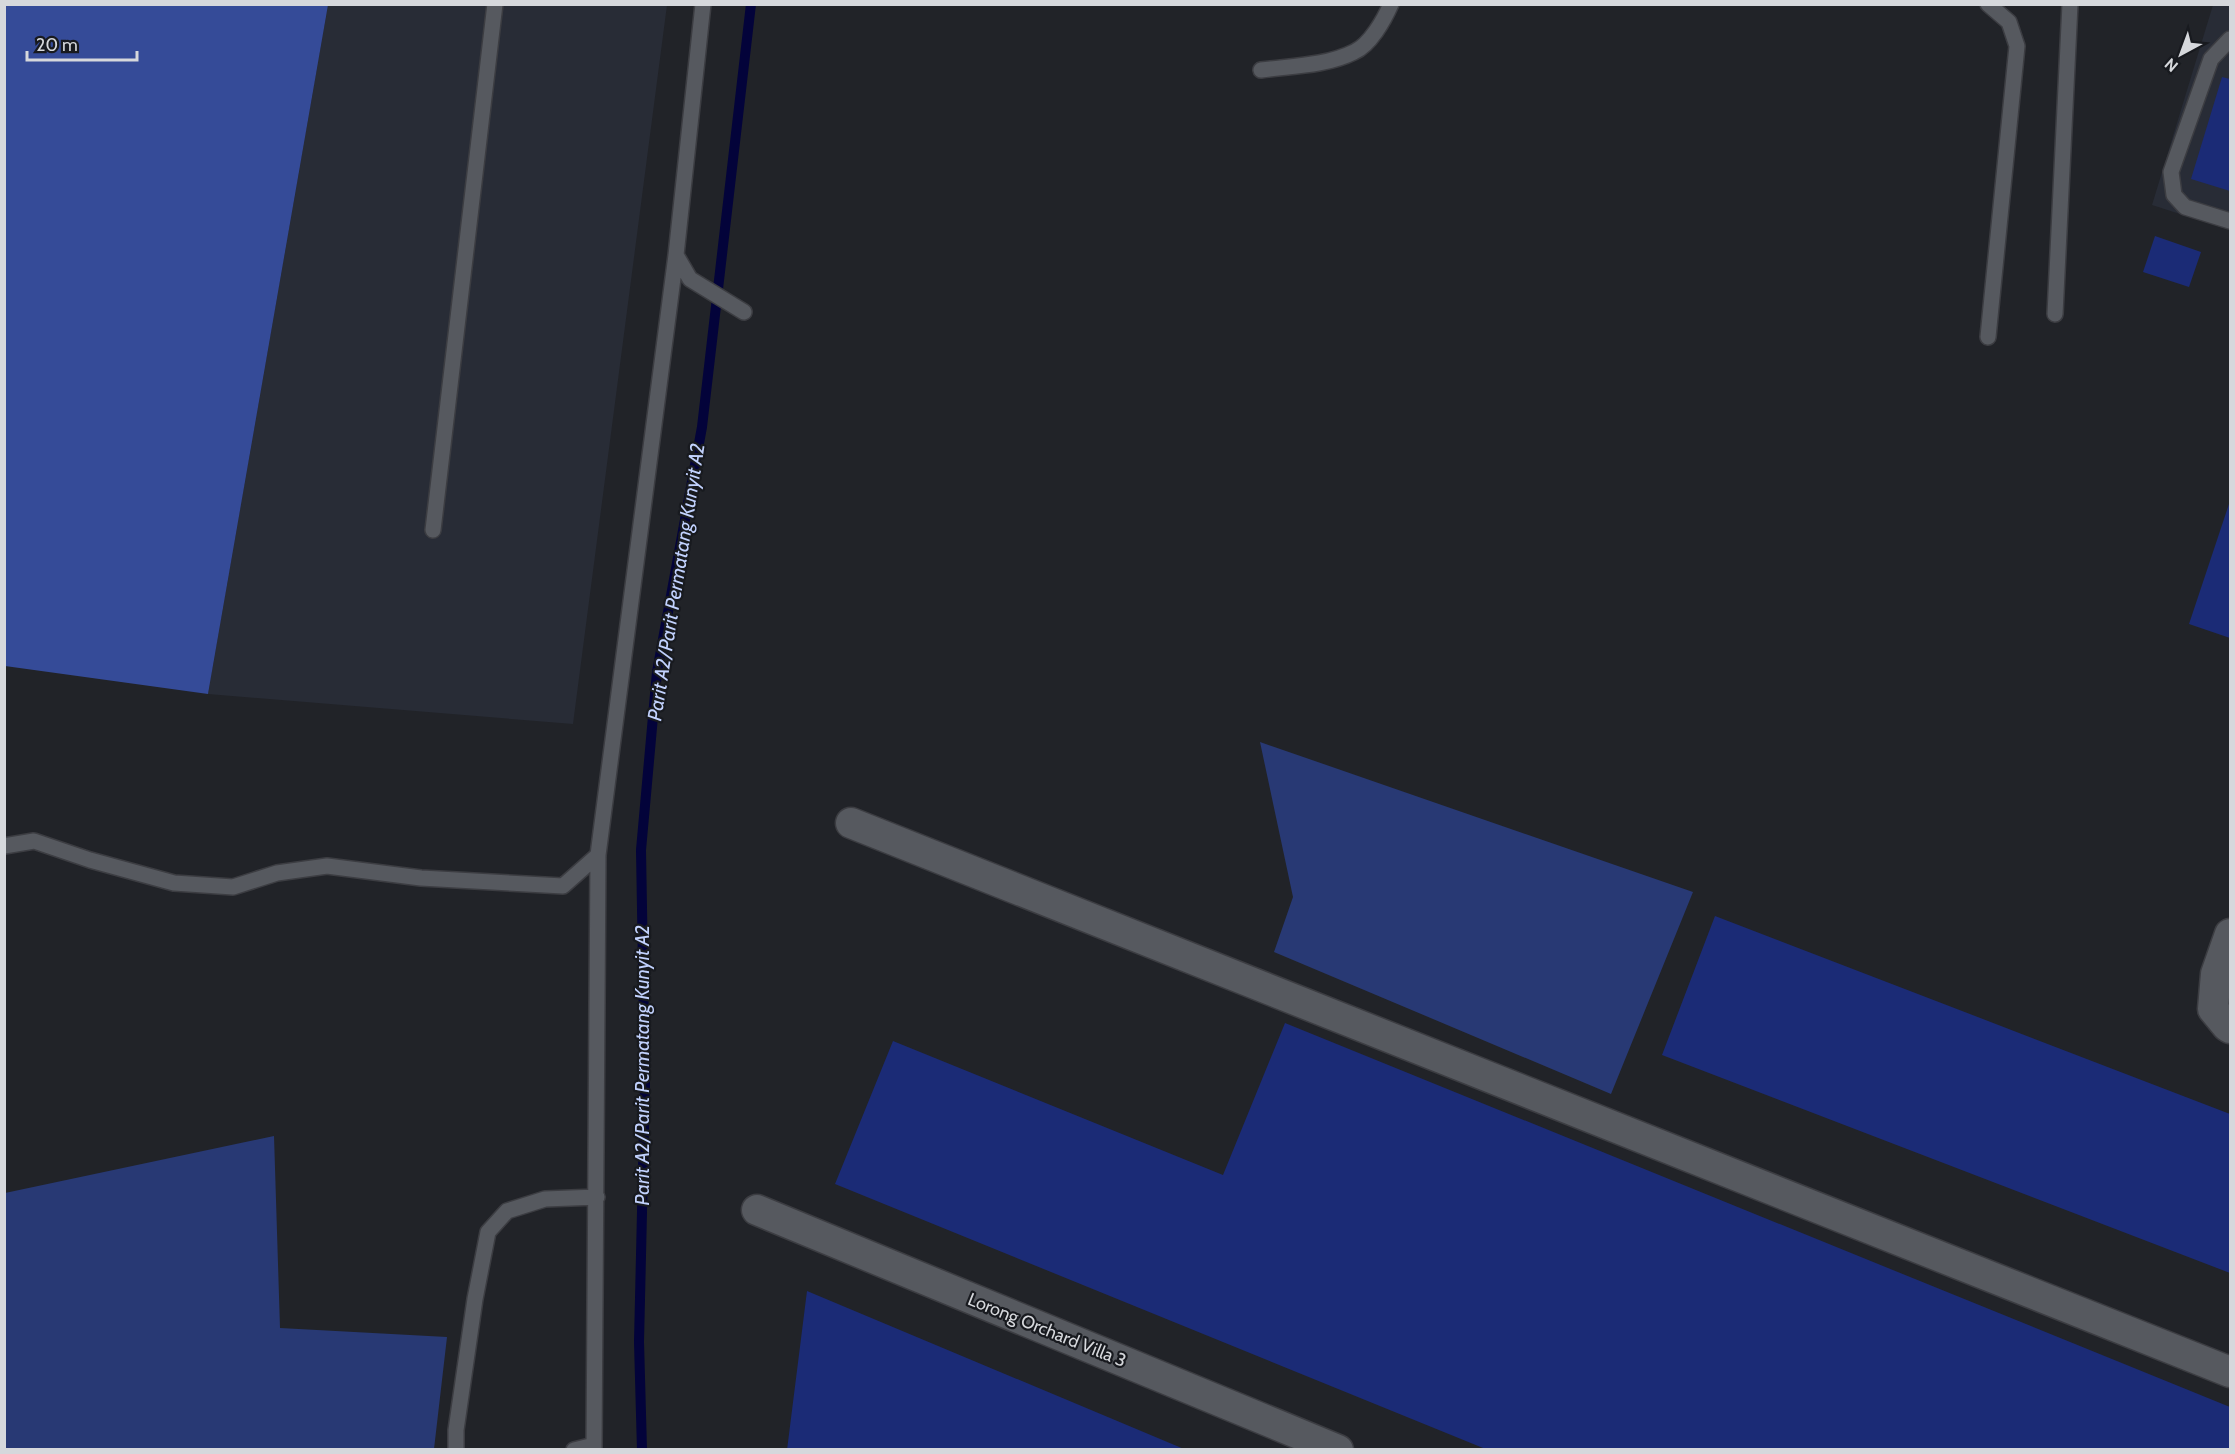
<svg xmlns="http://www.w3.org/2000/svg" width="2235" height="1454" font-family="Cabin,sans-serif">
<rect width="100%" height="100%" fill="#212328"/>
<path fill="#282c36" d="M328,5H667L573,724L208,694Z
M2213,5H2230V230L2152,205Z"/>
<path fill="#283974" d="M1260,742L1693,892L1611,1094L1274,952L1293,897Z
M274,1136L280,1328L447,1337L434,1449H5V1193Z"/>
<path fill="#354b98" d="M5,4L328,5L208,694L5,666Z"/>
<g fill="none" stroke-linecap="round" stroke-linejoin="round">
<path stroke="#03033a" stroke-width="10" d="M642,1450L639,1342L645,1082L641,850L657,672L702,427L751,4"/>
</g>
<path fill="#1b2b76" d="M2222,77L2230,79V191L2191,179Z
M2155,236L2201,252L2189,287L2143,272Z
M2230,501V638L2189,624Z
M1715,916L2230,1114V1273L1662,1055Z
M1285,1023L2230,1407V1450H1488L835,1184L893,1041L1223,1175Z
M807,1291L1184,1449V1450H787Z"/>
<g fill="none" stroke-linecap="round" stroke-linejoin="round">
<g stroke="#3c3d42" stroke-width="18">
<path id="lane" d="M703,4L676,255L690,279L744,312
M1988,4L2009,22L2017,46L1988,337
M2230,39L2211,59L2171,172L2174,195L2185,207L2230,221
M1261,70C1291,66 1326,66 1354,52C1370,45 1384,20 1391,4
M2055,314L2070,4
M433,530L495,4
M4,846L34,841L90,860L174,883L233,887L277,873L327,866L421,878L563,886L598,855
M456,1450V1430L475,1299L488,1232L507,1211L545,1199L597,1197
M574,1450L594,1445
M594,1450L598,855L676,255"/>
</g>
<g stroke="#3c3d42" stroke-width="33">
<path id="street" d="M851,823L2230,1372
M2230,934L2216,974L2213,1009L2227,1026L2230,1028
M757,1210L1338,1450"/>
</g>
<use href="#lane" stroke="#56595f" stroke-width="15"/>
<use href="#street" stroke="#56595f" stroke-width="30"/>
</g>
<g text-anchor="middle" stroke-width="4.5" stroke-linejoin="round" paint-order="stroke">
<g font-size="18" fill="#d6d8dc" stroke="#181a1f">
<text transform="translate(1047 1330) rotate(22)" y="6">Lorong Orchard Villa 3</text>
</g>
<g font-size="20" font-style="italic" fill="#c2d2fe" stroke="#181a1f">
<text transform="translate(676 582) rotate(-81)" y="7">Parit A2/Parit Permatang Kunyit A2</text>
<text transform="translate(642 1065) rotate(-90)" y="7">Parit A2/Parit Permatang Kunyit A2</text>
</g>
</g>
<rect width="2235" height="1454" fill="none" stroke="#d6d8dc" stroke-width="12"/>
<g transform="translate(2181 54) rotate(221)" stroke="#181a1f" stroke-width="4.5" paint-order="stroke">
<path d="M0-4.5L10 22L0 15L-10 22Z" fill="#d6d8dc"/>
<text y="-9" font-size="16" font-weight="bold" text-anchor="middle" fill="#d6d8dc">N</text>
</g>
<path d="M27 51v9h110v-9" fill="none" stroke="#d6d8dc" stroke-width="3"/>
<text x="36" y="51" font-size="18" fill="#d6d8dc" stroke="#181a1f" stroke-width="4.5" paint-order="stroke">20 m</text>
</svg>
